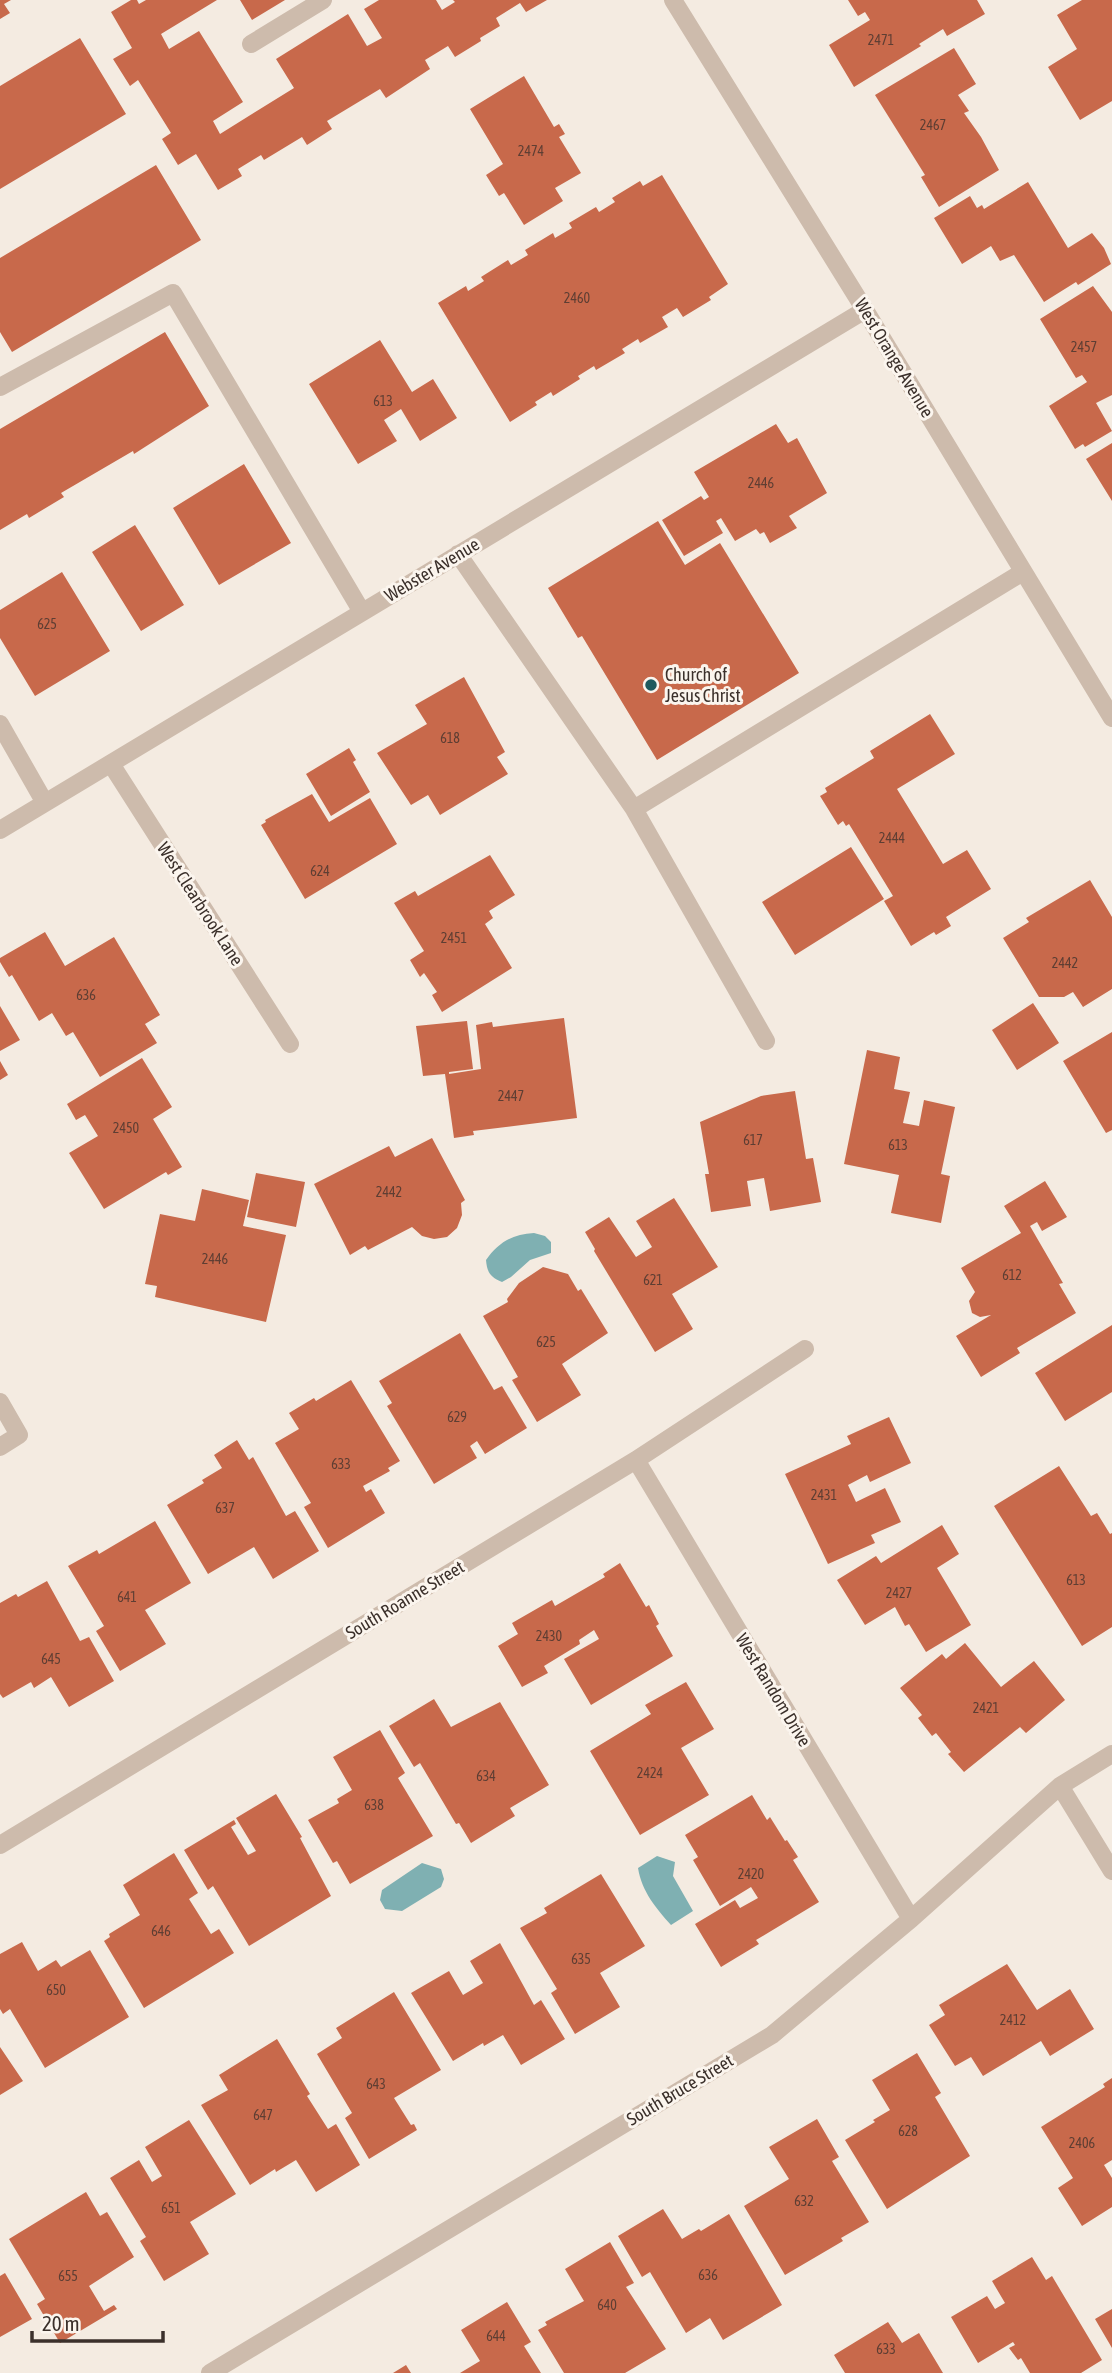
<svg xmlns="http://www.w3.org/2000/svg" width="1112" height="2373" font-family="'Asap Condensed',sans-serif">
<rect width="100%" height="100%" fill="#f4ebe1"/>
<path fill="#7fb0b2" d="M534,1233L545,1236L551,1242V1253L530,1260L511,1277L502,1282C490,1277 487,1272 486,1260C498,1243 512,1234 534,1233Z
M657,1856L675,1862L673,1876L693,1911L671,1925C656,1908 642,1892 638,1868Z
M422,1863L441,1869L444,1879L441,1887L402,1911L385,1909L380,1900L382,1890Z"/>
<path fill="#c8694b" d="M0,0H11L4,4L10,13L0,19Z
M131,0H137L139,4L146,0H217L161,34L169,49L199,31L243,102L213,121L220,134L294,88L276,59L348,14L367,46L382,38L364,9L379,0H436L442,10L455,2L453,0H547L526,12L520,3L496,18L500,26L480,38L481,41L455,57L448,46L425,60L430,69L386,98L380,89L327,121L332,129L307,145L302,137L264,160L261,155L238,169L242,176L218,190L196,154L178,165L162,139L171,133L138,80L130,86L113,59L132,48L111,12Z
M240,0H285L252,20Z
M848,0H977L985,14L947,36L943,29L919,44L921,46L854,87L829,45L870,20L865,12L858,16Z
M1082,0H1112V101L1080,120L1048,67L1077,49L1057,15Z
M80,38L126,114L0,189V86Z
M954,48L976,84L958,95L969,111L964,113L981,137L999,170L939,207L921,177L925,175L875,95Z
M524,76L554,127L559,124L565,134L559,137L581,173L555,188L563,201L524,225L504,193L499,196L486,175L503,164L470,109Z
M156,165L201,240L12,352L0,332V258Z
M662,175L728,284L709,297L711,300L683,317L677,308L662,317L668,327L640,343L638,339L622,349L625,353L596,370L594,366L578,376L580,379L553,396L551,392L535,402L537,405L510,422L438,303L466,286L468,291L484,281L481,277L508,260L511,265L528,255L525,250L553,233L555,238L572,228L569,223L596,207L599,212L615,202L612,198L640,181L643,186Z
M1028,182L1068,248L1092,233L1104,248L1111,264L1078,285L1076,282L1044,302L1014,255L1000,261L991,246L962,264L934,218L970,196L977,208L982,205L984,209Z
M1093,286L1112,312V395L1096,403L1112,431L1085,447L1083,444L1075,449L1049,406L1087,382L1082,375L1076,378L1040,319Z
M165,332L209,406L134,454L133,451L61,493L64,497L29,518L27,514L0,530V429Z
M380,340L412,392L433,379L457,418L420,441L401,409L384,420L397,441L358,464L309,384Z
M776,424L788,443L797,438L827,493L789,516L797,528L770,543L764,532L760,534L756,529L735,541L721,518L716,521L723,533L684,556L662,520L701,496L704,500L709,497L694,472Z
M1112,443V501L1086,459Z
M244,464L291,543L219,585L173,508Z
M658,521L685,565L720,543L799,673L657,760L582,636L578,638L548,588Z
M135,525L184,605L141,631L92,552Z
M62,572L110,651L35,696L0,638V610Z
M464,677L505,752L497,757L508,774L440,815L428,795L411,805L377,753L427,724L415,705Z
M930,714L955,754L897,789L943,864L967,850L991,889L946,917L951,926L936,935L934,932L911,946L884,901L893,896L849,824L846,826L843,821L838,825L820,796L827,792L825,788L874,758L870,751Z
M349,748L356,760L353,762L370,792L331,816L306,774Z
M312,794L329,822L370,798L397,844L305,899L261,825L266,822L265,820Z
M851,847L884,899L795,955L762,902Z
M490,855L515,895L489,911L493,918L485,924L512,968L442,1012L432,995L437,992L424,973L420,977L410,960L424,951L394,903L415,891L418,896Z
M1090,880L1112,917V989L1083,1007L1073,992L1064,997H1039L1003,938L1029,922L1026,918Z
M45,932L65,966L114,937L160,1015L145,1024L157,1043L100,1077L73,1032L66,1036L52,1013L39,1021L12,975L9,977L0,962V958Z
M1033,1003L1059,1043L1017,1070L992,1030Z
M0,1006L20,1040L0,1051Z
M564,1018L577,1118L473,1131L474,1135L454,1138L445,1074L423,1076L416,1026L467,1021L473,1069L449,1072V1074L481,1069L476,1025L492,1022L493,1027Z
M1112,1032V1130L1106,1133L1063,1061Z
M867,1050L900,1057L894,1089L910,1092L903,1123L919,1126L924,1100L955,1107L941,1174L950,1176L941,1223L891,1213L899,1175L844,1164Z
M142,1058L172,1107L153,1119L182,1167L168,1175L166,1172L104,1209L69,1153L98,1136L85,1115L76,1120L67,1104Z
M0,1061L8,1075L0,1080Z
M795,1091L806,1159L813,1158L821,1202L770,1211L764,1178L747,1181L751,1206L711,1212L705,1174H709L700,1122L761,1096Z
M432,1138L465,1200L461,1203L462,1215L457,1228L447,1237L434,1239L422,1236L412,1227L368,1250L365,1246L350,1255L314,1184L389,1146L395,1157Z
M256,1173L305,1182L296,1227L247,1217Z
M1045,1181L1067,1217L1042,1231L1037,1222L1030,1226L1063,1283L1059,1284L1076,1313L1017,1348L1020,1353L981,1377L956,1336L991,1315L980,1317L972,1313L969,1301L975,1292L961,1268L1021,1233L1004,1206Z
M202,1189L249,1200L243,1226L286,1235L266,1322L155,1297L157,1286L145,1284L160,1214L195,1221Z
M674,1198L718,1267L672,1294L693,1329L655,1352L594,1251L595,1249L585,1232L609,1217L636,1257L652,1247L636,1221Z
M543,1267L568,1274L578,1291L581,1289L608,1333L562,1364L581,1395L537,1422L512,1380L518,1377L483,1316L508,1302L507,1299L519,1283Z
M1112,1325V1392L1065,1421L1035,1373Z
M460,1333L494,1390L502,1386L527,1428L485,1454L477,1441L470,1446L477,1458L434,1484L387,1406L392,1403L379,1381Z
M351,1380L400,1461L388,1468L390,1471L363,1486L366,1492L371,1489L385,1513L328,1548L304,1507L311,1503L275,1443L299,1429L289,1413L314,1398L316,1401Z
M889,1417L911,1463L870,1482L867,1475L848,1485L856,1502L885,1488L901,1522L871,1535L875,1543L828,1564L785,1474L851,1444L847,1436Z
M237,1440L249,1460L253,1457L286,1516L295,1511L319,1551L273,1579L254,1547L208,1574L167,1505L204,1483L202,1480L222,1468L214,1455Z
M1059,1466L1091,1516L1097,1513L1110,1534L1112,1533V1627L1082,1646L994,1506Z
M155,1521L191,1583L145,1610L166,1644L120,1671L96,1631L104,1626L68,1566L97,1550L99,1554Z
M942,1525L959,1554L937,1568L971,1625L926,1652L909,1624L905,1626L895,1607L865,1625L837,1580L876,1556L881,1563Z
M620,1563L646,1607L649,1605L659,1624L656,1626L673,1656L591,1705L564,1659L599,1639L594,1630L579,1640L580,1644L544,1666L548,1673L522,1687L498,1646L518,1634L512,1623L552,1600L555,1606L605,1577L603,1574Z
M47,1581L80,1641L89,1637L114,1681L69,1707L51,1677L34,1688L31,1682L3,1698L0,1694V1603L16,1594L18,1597Z
M965,1643L1001,1687L1034,1661L1065,1700L1026,1733L1020,1727L964,1772L948,1754L951,1752L936,1733L932,1736L918,1718L922,1715L900,1688L942,1654L946,1659Z
M686,1682L714,1729L681,1748L709,1795L640,1835L590,1751L651,1714L645,1705Z
M434,1699L451,1727L500,1702L549,1785L510,1808L515,1816L471,1843L459,1823L456,1824L420,1763L414,1767L389,1726Z
M380,1730L405,1773L398,1778L433,1836L350,1884L337,1861L333,1863L308,1820L339,1803L337,1799L352,1790L333,1757Z
M276,1794L302,1837L300,1838L331,1896L249,1946L213,1886L208,1890L184,1850L234,1820L236,1824L231,1827L248,1855L256,1851L236,1818Z
M752,1795L767,1820L770,1817L785,1841L787,1840L798,1857L793,1860L819,1902L756,1940L759,1944L721,1967L695,1924L735,1900L740,1908L758,1898L751,1887L720,1906L693,1860L698,1857L685,1835Z
M174,1853L198,1893L189,1899L211,1934L219,1929L234,1953L144,2008L104,1941L110,1937L109,1934L140,1915L123,1885Z
M601,1874L645,1946L600,1973L620,2007L575,2034L551,1993L557,1989L520,1928L547,1913L544,1908Z
M22,1942L38,1971L56,1960L61,1967L90,1950L129,2017L45,2068L10,2009L3,2014L0,2009V1954Z
M500,1943L534,2005L541,2000L565,2039L521,2065L503,2035L484,2046L483,2043L453,2061L411,1993L449,1971L463,1995L483,1983L470,1961Z
M1007,1964L1037,2010L1070,1989L1094,2029L1050,2056L1041,2041L983,2076L971,2057L955,2066L929,2025L945,2015L939,2005Z
M394,1992L441,2070L394,2098L411,2125L414,2124L417,2130L369,2159L345,2118L352,2113L317,2054L342,2038L336,2028Z
M277,2039L310,2094L307,2096L328,2129L336,2124L360,2165L316,2192L296,2160L276,2172L275,2169L250,2185L201,2105L228,2090L219,2075Z
M0,2047L23,2081L0,2095Z
M917,2053L941,2093L935,2097L970,2156L887,2209L845,2140L875,2122L873,2120L890,2110L872,2080Z
M1112,2078V2160L1104,2165L1112,2178V2207L1082,2226L1058,2188L1073,2178L1041,2127L1105,2087L1103,2084Z
M817,2119L839,2157L832,2161L869,2222L841,2238L843,2241L785,2275L744,2206L789,2179L769,2147Z
M189,2120L236,2194L190,2222L209,2254L164,2281L140,2241L146,2237L110,2178L139,2160L152,2182L162,2176L145,2147Z
M86,2192L100,2216L107,2212L134,2257L89,2286L104,2311L114,2305L117,2309L60,2343L37,2304L45,2299L9,2239Z
M663,2209L682,2239L699,2229L701,2231L729,2214L782,2305L723,2340L710,2318L686,2333L650,2272L642,2277L618,2236Z
M610,2242L634,2283L626,2287L666,2349L625,2373H564L538,2330L547,2325L545,2322L584,2301L565,2269Z
M1032,2257L1046,2280L1052,2276L1102,2360L1081,2373H1030L1021,2358L1018,2360L1009,2348L1015,2345L1013,2342L978,2363L951,2317L987,2296L995,2309L1005,2303L992,2281Z
M5,2273L32,2319L0,2337V2276Z
M507,2302L531,2342L524,2346L541,2373H460L480,2361L461,2330Z
M1112,2309V2348L1095,2319Z
M888,2322L902,2343L919,2333L943,2373H845L834,2355Z
M406,2365L411,2373H393Z"/>
<g fill="none" stroke-linecap="round" stroke-linejoin="round">
<path stroke="#cdbbac" stroke-width="18" d="M673,0L865,310L1112,718
M251,44L323,0
M0,387L173,293L362,612
M458,554L634,809L766,1041
M0,724L45,803
M111,764L290,1044
M634,809L1023,572
M0,830L865,310
M0,1402L19,1435L0,1447
M636,1460L911,1919
M1060,1786L1112,1871
M0,1845L636,1460L805,1349
M210,2373L772,2035L911,1919L1060,1786L1112,1754"/>
</g>
<circle fill="#1f5a5e" stroke="#fbf5ee" stroke-width="2.5" cx="651" cy="685" r="7"/>
<g text-anchor="middle" stroke-width="6" stroke-linejoin="round" paint-order="stroke">
<g font-size="14" fill="#5e3e33">
<text x="881" y="45">2471</text>
<text x="933" y="130">2467</text>
<text x="531" y="156">2474</text>
<text x="577" y="303">2460</text>
<text x="1084" y="352">2457</text>
<text x="383" y="406">613</text>
<text x="761" y="488">2446</text>
<text x="47" y="629">625</text>
<text x="450" y="743">618</text>
<text x="892" y="843">2444</text>
<text x="320" y="876">624</text>
<text x="454" y="943">2451</text>
<text x="1065" y="968">2442</text>
<text x="86" y="1000">636</text>
<text x="511" y="1101">2447</text>
<text x="126" y="1133">2450</text>
<text x="753" y="1145">617</text>
<text x="898" y="1150">613</text>
<text x="389" y="1197">2442</text>
<text x="215" y="1264">2446</text>
<text x="1012" y="1280">612</text>
<text x="653" y="1285">621</text>
<text x="546" y="1347">625</text>
<text x="457" y="1422">629</text>
<text x="341" y="1469">633</text>
<text x="824" y="1500">2431</text>
<text x="225" y="1513">637</text>
<text x="1076" y="1585">613</text>
<text x="899" y="1598">2427</text>
<text x="127" y="1602">641</text>
<text x="549" y="1641">2430</text>
<text x="51" y="1664">645</text>
<text x="986" y="1713">2421</text>
<text x="650" y="1778">2424</text>
<text x="486" y="1781">634</text>
<text x="374" y="1810">638</text>
<text x="751" y="1879">2420</text>
<text x="161" y="1936">646</text>
<text x="581" y="1964">635</text>
<text x="56" y="1995">650</text>
<text x="1013" y="2025">2412</text>
<text x="376" y="2089">643</text>
<text x="263" y="2120">647</text>
<text x="908" y="2136">628</text>
<text x="1082" y="2148">2406</text>
<text x="804" y="2206">632</text>
<text x="171" y="2213">651</text>
<text x="708" y="2280">636</text>
<text x="68" y="2281">655</text>
<text x="607" y="2310">640</text>
<text x="496" y="2341">644</text>
<text x="886" y="2354">633</text>
</g>
<g font-size="18" fill="#3b302b" stroke="#fbf5ee">
<text transform="translate(894 358) rotate(59)" y="6">West Orange Avenue</text>
<text transform="translate(432 570) rotate(-31)" y="6">Webster Avenue</text>
<text transform="translate(200 904) rotate(57)" y="6">West Clearbrook Lane</text>
<text transform="translate(405 1600) rotate(-31)" y="6">South Roanne Street</text>
<text transform="translate(773 1690) rotate(59)" y="6">West Random Drive</text>
<text transform="translate(680 2090) rotate(-31)" y="6">South Bruce Street</text>
</g>
<g font-size="18" fill="#3b302b" stroke="#fbf5ee" text-anchor="start">
<text x="665" y="681">Church of<tspan x="665" dy="21">Jesus Christ</tspan></text>
</g>
</g>
<path d="M32 2331v10h131v-10" fill="none" stroke="#3b302b" stroke-width="3.5"/>
<text x="42" y="2331" font-size="21" fill="#3b302b" stroke="#fbf5ee" stroke-width="5" paint-order="stroke">20 m</text>
</svg>
